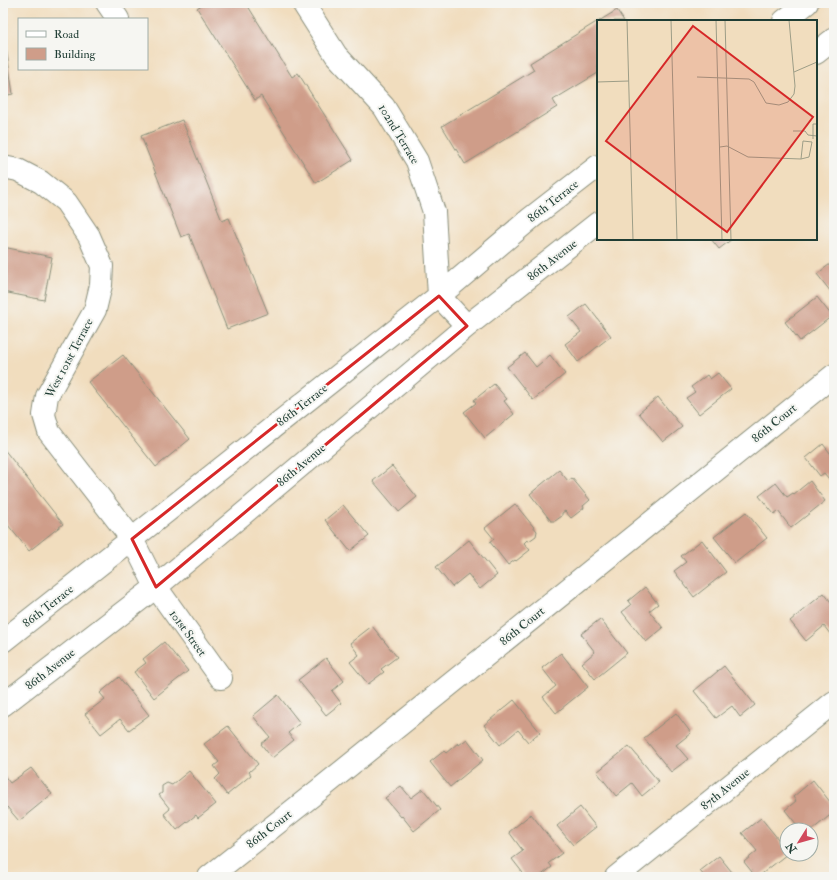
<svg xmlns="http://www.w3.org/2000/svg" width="837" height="880" font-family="'IM FELL Double Pica',serif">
<rect width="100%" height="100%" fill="#f6f6f2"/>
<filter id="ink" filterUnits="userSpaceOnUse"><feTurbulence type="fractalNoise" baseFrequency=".025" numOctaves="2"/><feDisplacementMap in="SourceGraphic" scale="8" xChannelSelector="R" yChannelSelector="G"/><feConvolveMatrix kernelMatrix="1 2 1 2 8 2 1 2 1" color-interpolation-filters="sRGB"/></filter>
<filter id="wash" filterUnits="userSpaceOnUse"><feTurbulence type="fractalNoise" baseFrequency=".012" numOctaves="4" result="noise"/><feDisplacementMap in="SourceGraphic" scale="16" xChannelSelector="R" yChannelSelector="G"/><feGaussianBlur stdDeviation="0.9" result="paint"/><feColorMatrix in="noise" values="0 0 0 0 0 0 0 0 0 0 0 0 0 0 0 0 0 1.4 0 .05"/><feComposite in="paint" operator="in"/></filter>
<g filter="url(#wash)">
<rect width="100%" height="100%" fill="#f1ddbe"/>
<g id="blocks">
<path fill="#cf9d89" d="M205,3H246L292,77L298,73L353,160L316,183L261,96L255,100L197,8Z
M617,10L624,21H599Z
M598,21V73L553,100L557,107L465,164L442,126L534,70L530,63Z
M4,34L13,94L3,96V35Z
M182,120L222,221L229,218L268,313L227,329L189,234L181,237L141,136Z
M711,239H732L719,249Z
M3,247L52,257L44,300L3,292Z
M834,261V296L817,274Z
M817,297L832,316L800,341L785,322Z
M586,304L611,336L578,362L565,344L581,332L569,317Z
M525,353L536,367L550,355L565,374L533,400L507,367Z
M123,355L190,439L156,467L88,382Z
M718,373L731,389L699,414L686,398L695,392L691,387L707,375L710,379Z
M494,384L507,399L504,401L514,414L485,438L464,412L476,403L474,400Z
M658,397L682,427L663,442L639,413Z
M823,444L834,458V485L824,473L820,476L806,458Z
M3,448L63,524L29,551L3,519Z
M392,466L417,497L399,512L373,481Z
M559,470L568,481L572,478L590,500L583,506L584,508L571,518L565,511L562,513V516L555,521H551L530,494Z
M810,481L825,501L791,528L778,511L774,514L759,496L776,483L787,497L793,493L794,494Z
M515,504L537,531L536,536L529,541L527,540L524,543L530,550L516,561L515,560L508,565L490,542L494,539L485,528Z
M343,505L369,536L350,551L325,520Z
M746,512L767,538L735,563L714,537Z
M469,540L497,575L480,589L468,574L452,587L436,567Z
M702,540L726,572L694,597L674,571L686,562L681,556Z
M645,587L658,604L649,611L663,628L646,642L622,612L631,605L628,601Z
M824,593L834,606V639L824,626L806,641L790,621Z
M600,619L627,653L595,679L582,663L595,652L581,634Z
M372,626L397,657L381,669L384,672L368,684L350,662L359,655L350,643Z
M164,642L188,671L154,698L134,672L146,663L143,659Z
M561,653L588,687L556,713L543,697L556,686L542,668Z
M326,658L344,681L332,691L341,703L326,715L298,680Z
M724,666L755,705L740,717L732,706L716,718L694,691Z
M119,677L149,715L129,730L120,719L101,734L85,714L105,699L100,693Z
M278,695L300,723L288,733L294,740L272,758L261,744L270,737L253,716Z
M514,700L540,732L528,742L518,730L500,745L484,725Z
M676,713L691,733L676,745L688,759L671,772L644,738Z
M228,726L258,764L249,772L251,775L227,795L215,779L220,774L214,766L219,762L204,744Z
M467,739L483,760L450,787L430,762L444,751L446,753L458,743L459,745Z
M629,746L659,782L642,796L632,783L616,796L597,772Z
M31,768L52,794L19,821L7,807L5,809L3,806V774L10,783Z
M189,771L216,804L198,818L196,815L177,830L164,814L170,809L159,795L162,793V786L167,783L172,785Z
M813,780L834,807V812L812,830H801L785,810L796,801L793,797Z
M401,786L411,798L423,789L440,810L414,831L402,816L401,817L385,798Z
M580,807L596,827L573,845L557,826Z
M531,814L562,853L549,863L552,867L539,877H526L512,859L523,851L509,832Z
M761,818L787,850V854L758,877H756L744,862L757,851L742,833Z
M719,856L736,877H705L700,871Z"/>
</g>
</g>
<g filter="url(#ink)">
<use href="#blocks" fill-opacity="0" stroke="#888d79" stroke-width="1"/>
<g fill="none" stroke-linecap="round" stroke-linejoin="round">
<g stroke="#888d79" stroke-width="24">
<path id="minor" d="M107,3L118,19
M303,3L336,55L384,107L417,161L434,212L439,296L467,326
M784,21L807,3
M816,53L834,39
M3,167L18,170L41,182L66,202L89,236L102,266L101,285L95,310L47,396L44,415L49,432L132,539L156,587L221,678
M3,641L439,296L531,218L598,166
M3,705L156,587L467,326L598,223
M209,877L319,790L834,375
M616,877L834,702"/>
</g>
<use href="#minor" stroke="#fff" stroke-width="22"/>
</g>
</g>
<path fill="none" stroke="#d62828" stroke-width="3" stroke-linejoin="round" d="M439,296L467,326L156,587L132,539Z"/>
<g text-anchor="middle" stroke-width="4" stroke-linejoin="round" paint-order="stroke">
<g font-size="12" fill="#1f3d34" stroke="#f6f6f2">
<text transform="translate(399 134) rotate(59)" y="4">102nd Terrace</text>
<text transform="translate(553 201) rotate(-38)" y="4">86th Terrace</text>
<text transform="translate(552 260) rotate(-38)" y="4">86th Avenue</text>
<text transform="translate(69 358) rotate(-62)" y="4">West 101st Terrace</text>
<text transform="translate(302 405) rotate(-38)" y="4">86th Terrace</text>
<text transform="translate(774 423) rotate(-39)" y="4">86th Court</text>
<text transform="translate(301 465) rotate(-40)" y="4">86th Avenue</text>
<text transform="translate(48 606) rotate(-38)" y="4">86th Terrace</text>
<text transform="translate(522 626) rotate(-39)" y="4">86th Court</text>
<text transform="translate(188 633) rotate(54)" y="4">101st Street</text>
<text transform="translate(50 669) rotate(-38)" y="4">86th Avenue</text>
<text transform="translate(725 789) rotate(-39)" y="4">87th Avenue</text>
<text transform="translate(269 829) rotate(-38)" y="4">86th Court</text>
</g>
</g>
<g transform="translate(597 20)">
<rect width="220" height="220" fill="#f1ddbe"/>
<path fill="none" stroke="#9d9d87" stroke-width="1" d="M30,0L36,220M74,0L80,220M119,0L125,220M128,0L134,220M197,52L220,42M100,57L152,59L157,62L169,83L182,85L191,82L197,74L198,66L192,0M0,62L32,61M196,111H208L211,115L220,116M216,119V104H220M123,127L130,126L151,137L204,139L212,137L215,122L206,121L204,139"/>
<path fill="#d62828" fill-opacity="0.15" stroke="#d62828" stroke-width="2" d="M96,6L216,97L130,212L9,121Z"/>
<rect width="220" height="220" fill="none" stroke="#1f3d34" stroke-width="2"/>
</g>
<rect width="837" height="880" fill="none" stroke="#f6f6f2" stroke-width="16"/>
<rect x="18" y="18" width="130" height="52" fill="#f6f6f2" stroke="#a0aca6"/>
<rect x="26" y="31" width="20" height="6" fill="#ffffff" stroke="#a0aca6"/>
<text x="54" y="38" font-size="12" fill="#1f3d34">Road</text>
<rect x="26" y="48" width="20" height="12" fill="#cf9d89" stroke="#a0aca6"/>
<text x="54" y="58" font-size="12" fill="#1f3d34">Building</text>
<g transform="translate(799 842) rotate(233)"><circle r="19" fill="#f6f6f2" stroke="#a0aca6"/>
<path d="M0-3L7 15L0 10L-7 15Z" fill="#d1495b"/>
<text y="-6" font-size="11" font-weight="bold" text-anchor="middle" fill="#1f3d34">N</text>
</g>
</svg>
